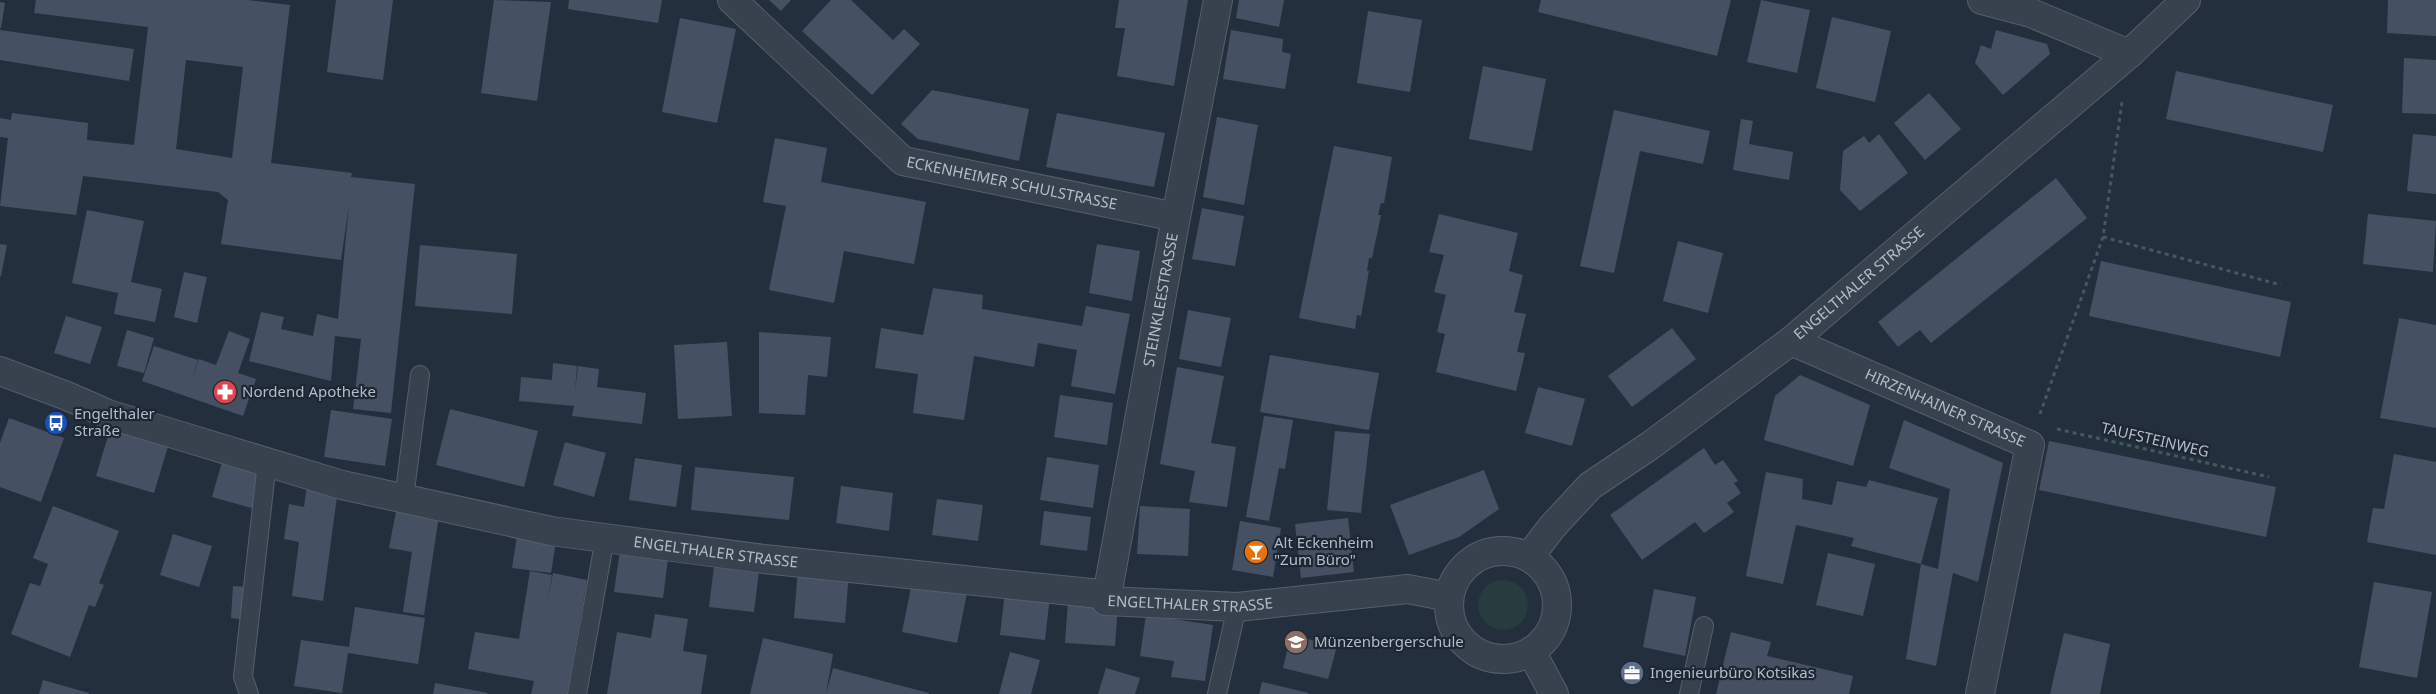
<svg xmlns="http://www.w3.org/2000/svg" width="2436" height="694" font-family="'Noto Sans',sans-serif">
<rect width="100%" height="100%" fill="#242f3e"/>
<path fill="#263c3f" d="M1478 605a25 25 0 1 1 50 0a25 25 0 1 1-50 0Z"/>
<path fill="#455162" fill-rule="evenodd" d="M36,0H247L290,5L271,163L352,173L351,177L415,184L391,413L353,409L361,339L335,336L331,381L249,361L261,312L284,317L281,329L313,336L317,314L338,319L349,205L341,260L221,244L228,200L218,192L83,176L76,215L0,206L8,138L0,137V118L11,120L12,113L88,123L87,140L134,145L148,27L34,13ZM186,60L243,67L232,158L176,149Z
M336,0H393L383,80L327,72Z
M494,0L551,2L537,101L481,93Z
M569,0H662L658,23L568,9Z
M769,0H791L781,11Z
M831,0H851L893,40L904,29L920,44L872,95L802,31Z
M1119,0H1188L1174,86L1117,76L1125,28H1115Z
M1239,0H1284L1279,27L1236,18Z
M1541,0H1731L1717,56L1538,12Z
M1761,0L1810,10L1797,73L1747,62Z
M2388,0H2436V36L2387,33Z
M0,2L5,3L1,28H0Z
M1368,11L1422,20L1410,92L1357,83Z
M1832,17L1891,31L1875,102L1816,88Z
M680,18L736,29L717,123L662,112Z
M0,30L134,49L129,81L0,60Z
M1231,30L1283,39L1282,52L1291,54L1285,89L1223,79Z
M1996,30L2047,44L2050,54L2003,95L1975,63L1981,45L1991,49Z
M2404,58L2436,60V114L2402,113Z
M1483,66L1546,79L1532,151L1469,139Z
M2176,71L2333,105L2323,152L2166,119Z
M932,90L1029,109L1019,161L918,139L901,124Z
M1929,93L1961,129L1925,160L1894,123Z
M1614,110L1710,131L1703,164L1640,151L1614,273L1580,266Z
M1057,113L1165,133L1154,187L1046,167Z
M1217,117L1258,125L1244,205L1203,197Z
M1741,119L1753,121L1749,144L1793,152L1789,180L1733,170Z
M1879,134L1908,173L1860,211L1840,190L1843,151L1864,136L1869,143Z
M2413,134L2436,136V194L2407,191Z
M775,138L827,148L821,182L926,202L914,264L844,251L834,303L769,290L786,206L763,202Z
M1334,146L1392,157L1384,203H1381L1378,215H1381L1372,258H1369L1367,271H1369L1361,316L1357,315L1355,329L1299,318Z
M2056,178L2087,218L1931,343L1920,330L1898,347L1878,322Z
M1202,208L1244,216L1235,266L1192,259Z
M87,210L144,221L131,282L162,289L155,322L114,314L118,293L72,283Z
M1439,214L1518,233L1509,271L1523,275L1514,312L1526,314L1517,352L1525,353L1516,391L1436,372L1445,334L1437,332L1446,295L1434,292L1444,255L1429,252Z
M2368,214L2436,221L2433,272L2363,264Z
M1678,241L1723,253L1708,313L1663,301Z
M0,244L7,245L1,276H0Z
M1097,244L1140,251L1132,301L1089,293Z
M420,245L517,254L512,314L415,306Z
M2101,261L2291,302L2280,357L2089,316Z
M184,272L207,277L197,323L174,317Z
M933,288L983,295L982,309L1082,326L1086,306L1130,314L1115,394L1071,386L1077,350L1038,343L1034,367L974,356L964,420L913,413L918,374L875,368L881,328L923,335Z
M1188,310L1231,318L1221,367L1179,359Z
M66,316L102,327L90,364L54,353Z
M2399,318L2436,325V428L2380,418Z
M1672,328L1696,359L1632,407L1608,376Z
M127,330L154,338L144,373L117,366Z
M229,331L250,339L238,373L256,379L243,416L142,381L154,346L198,360L191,382L199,359L216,365Z
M759,332L831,337L827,377L808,375L805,415L759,413Z
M727,342L732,416L678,419L674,345Z
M1270,355L1379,373L1369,430L1260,412Z
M553,363L577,366L575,392L578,366L599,369L597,387L646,393L642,424L572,416L574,406L519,401L521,377L552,380Z
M1177,367L1224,376L1211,443L1236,447L1227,507L1189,502L1195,471L1160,464Z
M1800,375L1870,405L1853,466L1764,440L1775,396Z
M1538,387L1585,399L1572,446L1525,433Z
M1060,395L1113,403L1107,445L1054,437Z
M450,409L538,431L524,487L436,465Z
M331,410L392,419L385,466L324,457Z
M114,416L172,433L154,493L96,476Z
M1264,416L1293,420L1285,469L1279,468L1269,521L1246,517Z
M9,418L64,438L41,502L0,487V443Z
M1904,420L2003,463L1978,582L1953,573L1936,666L1906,659L1921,564L1938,569L1950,489L1889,468Z
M1335,431L1370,434L1361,513L1327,510Z
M2049,441L2276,487L2266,537L2039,490Z
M565,442L606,453L594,497L553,485Z
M1704,448L1715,465L1723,460L1738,481L1734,483L1741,493L1727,503L1734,512L1704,533L1695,522L1642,560L1610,515Z
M2394,454L2436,462V555L2367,542L2373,508L2384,509Z
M224,455L266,466L255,509L212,497Z
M1047,457L1099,465L1093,508L1040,500Z
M635,458L682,465L676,507L629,500Z
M695,467L794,477L789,520L691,510Z
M1484,470L1499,509L1459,537L1409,555L1390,505Z
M1766,472L1803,479L1802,499L1832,505L1837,481L1866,487L1869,480L1938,498L1921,564L1851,546L1854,538L1796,525L1783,584L1746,576Z
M307,484L338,489L323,601L292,596L299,542L284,539L289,504L304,507Z
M841,486L893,493L889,531L836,523Z
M937,499L983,505L978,541L932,535Z
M398,501L440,509L424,615L403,612L412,552L389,548Z
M53,506L119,531L99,583L104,585L95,607L89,605L70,657L11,634L30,583L40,586L48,564L33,558Z
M1140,506L1190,509L1188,556L1137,554Z
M1044,511L1091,517L1087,551L1040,545Z
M1348,518L1354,572L1301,578L1295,524Z
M1240,521L1281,528L1273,577L1232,570Z
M518,529L557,535L551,573L512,568Z
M173,534L212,546L199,587L160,575Z
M621,543L669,550L663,598L614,592Z
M1828,553L1875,564L1863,616L1816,605Z
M715,558L760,563L754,612L709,607Z
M798,568L849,572L845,623L794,618Z
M530,571L552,575L548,600L553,573L587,580L567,694H531L534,681L468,669L475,632L519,639Z
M913,577L968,588L957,643L902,632Z
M2374,582L2432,592L2417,678L2359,667Z
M233,586L249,587L246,620L231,618Z
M1654,589L1696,597L1685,656L1643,647Z
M1005,591L1050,596L1045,640L1000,635Z
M1068,601L1118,604L1115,646L1065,643Z
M355,607L425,618L418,664L348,653L342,693L294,686L301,640L349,647Z
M655,614L688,619L683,651L707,655L701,694H607L617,632L651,638Z
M1146,615L1213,625L1205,681L1171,677L1174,661L1140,656Z
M1731,632L1771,642L1767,656L1853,676L1849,694H1716Z
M2064,633L2110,644L2100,694H2050Z
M1291,635L1337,646L1328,679L1283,668Z
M763,638L833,654L826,694H750Z
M1010,652L1040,660L1031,694H999Z
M833,668L929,693V694H826Z
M1106,668L1140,678L1135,694H1098Z
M43,680L89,693V694H39Z
M1262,682L1309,693L1308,694H1259Z
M435,683L488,693L487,694H433Z"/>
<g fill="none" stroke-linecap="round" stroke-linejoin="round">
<g stroke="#565f6c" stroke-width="20">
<path id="service" d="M404,498L420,375
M249,694L243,677L267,462
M577,694L605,538
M1217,694L1237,607
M1689,694L1704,626"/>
</g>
<g stroke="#565f6c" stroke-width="30">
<g id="minor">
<path id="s1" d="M732,0L903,161L1176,217"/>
<path d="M1982,0L2031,13L2129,54"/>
<path id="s2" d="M1791,341L2030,445L1980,694"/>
<path id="s3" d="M0,371L67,396L108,414L342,485L551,531L764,559L1100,594L1106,601L1237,607L1408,589L1449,597"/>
<circle cx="1503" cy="605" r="54"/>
<path id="s4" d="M1529,557L1552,527L1590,486L1651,445L1791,341L2129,54L2186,0"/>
<path id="s5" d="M1106,601L1176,217L1218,0"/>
<path d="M1531,651L1554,694"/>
</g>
</g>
<path stroke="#44595c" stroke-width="3" stroke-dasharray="4 4" stroke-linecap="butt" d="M2103,237L2281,285
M2040,414L2103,237L2122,102
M2057,429L2269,477"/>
<use href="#service" stroke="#38414e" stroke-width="18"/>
<use href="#minor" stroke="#38414e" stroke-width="28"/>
</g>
<defs>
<g id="pharmacy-disc" transform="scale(1.25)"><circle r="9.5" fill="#e0444e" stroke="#1d2633"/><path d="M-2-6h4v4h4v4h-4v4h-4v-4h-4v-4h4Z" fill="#fff"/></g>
<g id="bus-disc" transform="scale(1.25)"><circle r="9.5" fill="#1a4fb4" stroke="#1d2633"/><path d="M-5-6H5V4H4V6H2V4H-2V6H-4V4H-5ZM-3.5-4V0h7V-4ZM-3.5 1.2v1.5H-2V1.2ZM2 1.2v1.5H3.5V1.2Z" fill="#fff"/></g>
<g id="bar-disc" transform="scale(1.25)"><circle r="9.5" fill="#e8710a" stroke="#1d2633"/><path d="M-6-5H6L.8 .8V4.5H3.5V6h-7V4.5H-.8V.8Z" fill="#fff"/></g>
<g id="school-disc" transform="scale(1.25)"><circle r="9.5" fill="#8d6e63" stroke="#1d2633"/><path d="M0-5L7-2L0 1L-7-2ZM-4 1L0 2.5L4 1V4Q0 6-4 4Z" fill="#fff"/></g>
<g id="office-disc" transform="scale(1.25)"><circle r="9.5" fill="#5c6f8a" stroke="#1d2633"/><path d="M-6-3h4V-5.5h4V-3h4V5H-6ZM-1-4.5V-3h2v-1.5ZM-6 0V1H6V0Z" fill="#fff"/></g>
</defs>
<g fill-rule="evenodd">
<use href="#pharmacy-disc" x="225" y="392"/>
<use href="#bus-disc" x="56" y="423"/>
<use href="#bar-disc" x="1256" y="552"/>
<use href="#school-disc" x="1296" y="642"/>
<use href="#office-disc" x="1632" y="673"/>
</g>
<g text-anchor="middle" stroke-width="4.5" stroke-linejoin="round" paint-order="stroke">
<g font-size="15" fill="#b4bcc9" stroke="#1d2633">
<text dy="5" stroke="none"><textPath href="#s1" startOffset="346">ECKENHEIMER SCHULSTRASSE</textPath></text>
<text dy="5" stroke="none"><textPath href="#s4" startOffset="431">ENGELTHALER STRASSE</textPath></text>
<text dy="5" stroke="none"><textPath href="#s5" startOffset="306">STEINKLEESTRASSE</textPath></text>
<text dy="5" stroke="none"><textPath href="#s2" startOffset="168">HIRZENHAINER STRASSE</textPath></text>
<text transform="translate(2155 440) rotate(13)" y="5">TAUFSTEINWEG</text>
<text dy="5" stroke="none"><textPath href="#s3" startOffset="741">ENGELTHALER STRASSE</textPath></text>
<text dy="5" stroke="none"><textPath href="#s3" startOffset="1221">ENGELTHALER STRASSE</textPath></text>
</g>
<g font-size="15" fill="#b4bcc9" stroke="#1d2633" text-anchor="start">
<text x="242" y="397">Nordend Apotheke</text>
<text x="74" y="419">Engelthaler<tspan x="74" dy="17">Straße</tspan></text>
<text x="1274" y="548">Alt Eckenheim<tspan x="1274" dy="17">"Zum Büro"</tspan></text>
<text x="1314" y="647">Münzenbergerschule</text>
<text x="1650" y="678">Ingenieurbüro Kotsikas</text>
</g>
</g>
</svg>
